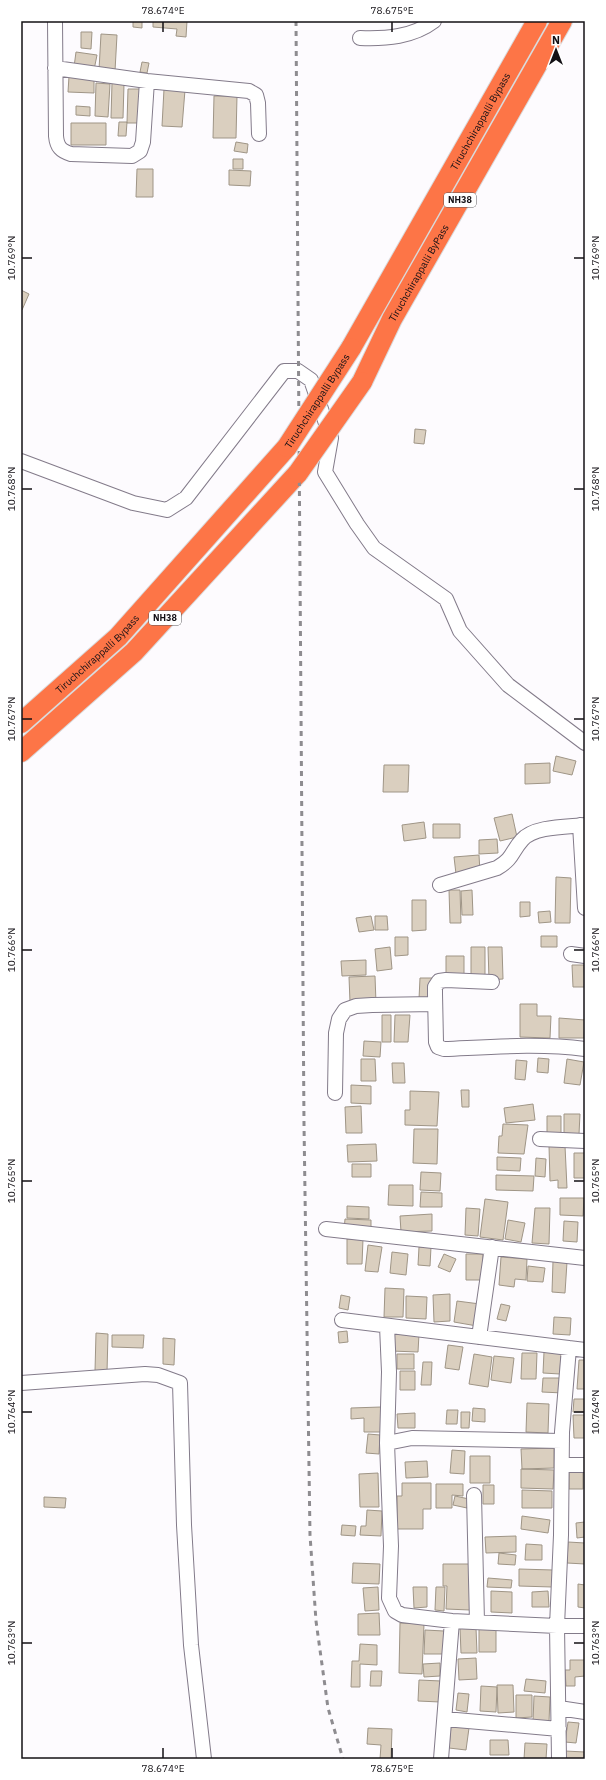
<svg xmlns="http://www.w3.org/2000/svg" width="606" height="1780" font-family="'IBM Plex Sans',sans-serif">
<rect width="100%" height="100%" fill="#fdfbfe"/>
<path fill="#dacfbf" stroke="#9f9586" d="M133,21H142V28L133,27Z
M153,21H187L186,37L176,36L177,29L153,27Z
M81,32H92L91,49L81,48Z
M101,34L117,35L115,71L99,70Z
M76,52L97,55L94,70L74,67Z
M142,62L149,63L147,73L140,72Z
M69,76L94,77V93L68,92Z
M96,83L110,84L108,117L95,116Z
M112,83L124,84L123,118H111Z
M128,89H143L142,123H127Z
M164,89L185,90L182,127L162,126Z
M214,96H237L236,138H213Z
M76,106L90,107V116L76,115Z
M119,122H127L126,136H118Z
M71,123H106V145H71Z
M236,142L248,144L247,153L234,151Z
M233,159H243V169H233Z
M137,169H153V197H136Z
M229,170L251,171L250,186L229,185Z
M21,290L29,294L22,310L21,309Z
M415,429L426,430L424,444L414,443Z
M556,756L576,761L572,775L553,771Z
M550,763V783L525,784V764Z
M384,765H409L408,792H383Z
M512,814L517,837L500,841L494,818Z
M424,822L426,838L404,841L402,825Z
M433,824H460V838H433Z
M497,839L498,853L479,854V840Z
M479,855L480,872L456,874L454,857Z
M556,877L571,878L570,923H555Z
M449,890H460L461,923H450Z
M472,890L473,915H462L461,891Z
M412,900H426V930L412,931Z
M520,902H530V916L520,917Z
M550,911L551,922L539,923L538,912Z
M371,916L374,930L359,932L356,918Z
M375,916H387L388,930H375Z
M541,936H557V947H541Z
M395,937H408V955L395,956Z
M390,947L392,969L377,971L375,949Z
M471,947H485V978H471Z
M488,947H502L503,979L489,980Z
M446,956H464V975H446Z
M366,960V975L342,976L341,961Z
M572,965H584L585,987H573Z
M375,976L376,1003L350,1002L349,977Z
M420,978H432V999H419Z
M520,1004H537V1016H551L550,1038L520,1037Z
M382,1015H391V1042H382Z
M395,1015H410L408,1042H394Z
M559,1018L585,1020L584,1038H559Z
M364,1041L381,1042L380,1057L363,1056Z
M538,1058L549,1059L548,1073L537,1072Z
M361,1059H375L376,1081H361Z
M567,1059L584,1062L580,1085L564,1083Z
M516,1060L527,1061L525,1080L515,1079Z
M392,1063H404L405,1083H393Z
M351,1085L371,1086V1104L351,1103Z
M461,1090H469V1107H462Z
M410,1091L439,1092L437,1126L405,1125V1110H410Z
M533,1104L535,1120L506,1123L504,1108Z
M361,1106L362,1133H346L345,1107Z
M564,1114H580L579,1134L564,1133Z
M547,1116H561V1133H547Z
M503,1124L528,1125L524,1154L498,1153L499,1136H502Z
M414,1129H438L437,1164L413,1163Z
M376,1144L377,1161L348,1162L347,1145Z
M549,1146H565L567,1188H558V1180L550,1181Z
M574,1153H585V1178H574Z
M497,1157L521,1158L520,1171L497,1170Z
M536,1158L546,1159L545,1177L535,1176Z
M352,1164H371V1177H352Z
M421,1172L441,1173L440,1191L420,1190Z
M496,1175L534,1176L533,1191L496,1190Z
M389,1185H413V1206L388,1205Z
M421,1192L442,1193V1207H420Z
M560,1198H584L583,1216L560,1215Z
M485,1199L508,1202L503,1240L480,1237Z
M347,1206L369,1207V1219L347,1218Z
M466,1208L480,1209L478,1236L465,1235Z
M535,1208H550L549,1244L532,1243Z
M432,1214V1231L401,1232L400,1216Z
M345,1219L371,1220V1232L344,1230Z
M508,1220L525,1223L521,1242L505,1239Z
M564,1221L578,1222L577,1242L563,1241Z
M347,1239H363L362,1264H347Z
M368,1245L382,1247L378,1272L365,1271Z
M419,1247H431L430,1266L418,1265Z
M392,1252L408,1254L406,1275L390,1273Z
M444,1254L456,1259L450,1272L438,1267Z
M466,1254H483V1280H466Z
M501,1257L527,1259L526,1280L515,1279L514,1287L499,1285Z
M553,1261L567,1262L565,1293L552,1292Z
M528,1266L545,1268L543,1282L527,1281Z
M385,1288L404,1289L403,1317H384Z
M450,1294V1321L434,1322L433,1295Z
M341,1295L350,1297L348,1310L339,1308Z
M406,1296L427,1297L426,1319L406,1318Z
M457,1301L480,1304L477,1326L454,1322Z
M501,1304L510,1306L506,1321L497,1319Z
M554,1317L571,1318L570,1335L553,1334Z
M347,1331L348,1342L339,1343L338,1332Z
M392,1332L419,1334L418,1352L391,1351Z
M96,1333L108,1334L107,1372L95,1371Z
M112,1335H144L143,1348L112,1347Z
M163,1338L175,1339L174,1365L163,1364Z
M448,1345L463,1347L459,1370L445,1368Z
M544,1352H561L560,1374L543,1373Z
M522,1353H537L536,1379H521Z
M397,1354H414V1369H397Z
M474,1354L492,1357L488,1387L469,1384Z
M494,1356L514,1358L511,1383L491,1380Z
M579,1360H585V1389H577Z
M423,1362H432L431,1385H421Z
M400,1371H415V1390H400Z
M543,1378H563V1393L542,1392Z
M574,1399H585V1412H573Z
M527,1403L549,1404L548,1433L526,1432Z
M381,1407L382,1432H364V1418L351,1419V1408Z
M473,1408L485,1409V1422L472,1421Z
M447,1410H458L457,1424H446Z
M461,1412H470L469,1428H461Z
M415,1413V1428H398L397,1414Z
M573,1415H585V1438H574Z
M368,1434L380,1435L379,1454L366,1453Z
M554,1448V1468L522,1469L521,1449Z
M452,1450L465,1451L464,1474L450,1473Z
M470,1456H490V1483H470Z
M427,1461L428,1477L406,1478L405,1462Z
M569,1468H583V1489H569Z
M521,1469L554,1470L553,1489L521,1488Z
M378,1473L379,1507H360L359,1474Z
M402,1483H431V1509H423V1529H397V1496H402Z
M436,1484H463V1496L452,1495V1508H436Z
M483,1485H494V1504H483Z
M522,1490L552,1491V1508H522Z
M455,1496L469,1499L467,1508L453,1505Z
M44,1497L66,1498L65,1508L44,1507Z
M367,1510L382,1511L381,1536L360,1535L361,1526H366Z
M522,1516L550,1520L548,1533L521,1529Z
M585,1522V1537L577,1538L576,1523Z
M342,1525L356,1526L355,1536L341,1535Z
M516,1536V1552L486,1553L485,1537Z
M568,1542L585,1543V1564L567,1563Z
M526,1544L542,1545V1560H525Z
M499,1553L516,1555L515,1565L498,1564Z
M353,1563L380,1564L379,1584L352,1583Z
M443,1564H470V1610L446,1609L447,1586H443Z
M519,1569L553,1570L552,1587L519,1586Z
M488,1578L512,1580L511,1588L487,1587Z
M578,1584L585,1585V1608L578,1607Z
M378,1587L379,1610L365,1611L363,1588Z
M413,1587H427V1607L414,1608Z
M436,1587H445L444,1611L435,1610Z
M491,1591L512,1592V1613L491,1612Z
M548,1591L549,1607H532V1592Z
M379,1613L380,1635H358V1614Z
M400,1623L424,1624L422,1674L399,1673Z
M479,1627L496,1628V1652H479Z
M460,1628H476L477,1653H461Z
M425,1630L444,1631L443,1654H424Z
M360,1644L377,1645V1665L360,1664V1687H351L352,1661H359Z
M476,1658L477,1679L459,1680L458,1659Z
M570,1660H585V1676L575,1677V1686H566L565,1670H570Z
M440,1663V1676L424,1677L423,1664Z
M371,1671H382L381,1686H370Z
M526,1679L546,1681L545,1693L524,1691Z
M419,1680L441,1681L440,1702L418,1701Z
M497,1685H513L514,1712L498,1713Z
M481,1686L497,1687L496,1712L480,1711Z
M458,1693L469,1694L467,1712L456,1710Z
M516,1695H532V1717L516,1718Z
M534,1696L550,1697L549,1722L533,1721Z
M568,1722L579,1723L576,1743L565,1742Z
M451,1726L469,1728L466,1750L449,1748Z
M368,1728L392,1729L391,1759H380L381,1745L367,1744Z
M490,1740H508L509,1755H490Z
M525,1743L547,1744L546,1759H524Z
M565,1751L585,1752V1759H564Z"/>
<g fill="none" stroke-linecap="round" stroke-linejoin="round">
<g stroke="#837b8a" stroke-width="16">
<path id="minor" d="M55,21L56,136C57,147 61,151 71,154L132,156L140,151L143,142L147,81
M360,38C386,39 413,37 434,21
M55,68L147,81L249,91L256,95L258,103L259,134
M21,461L133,503L167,510L186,498L284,371H298L311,380L331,438L325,472L357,524L374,548L446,599L460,631L508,685L585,743
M580,825L585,908
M440,885L497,868C514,858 511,852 522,840C534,826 567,827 585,825
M571,954L585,956
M492,982L446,980L439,981L435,987V994L436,1042L438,1047L444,1049C491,1047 539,1043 585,1049
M335,1093L336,1033L339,1019L345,1010L356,1006L372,1005L435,1004
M540,1139L585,1141
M326,1229L585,1258
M342,1320L585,1350
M387,1326L389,1372L387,1443L391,1546L389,1598L395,1611L402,1615L452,1621L557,1626H585
M479,1337L492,1247
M21,1383L145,1374L158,1375L180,1383L184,1525L191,1645L204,1759
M387,1443L412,1438L562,1441
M562,1465H585
M474,1495L477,1622
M559,1708L585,1712
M445,1719L559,1729
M441,1759L452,1621
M559,1759L557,1626L561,1535L562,1432L569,1348"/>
</g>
<g stroke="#d9d9da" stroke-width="22">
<g id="highway">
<path id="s1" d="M351,348L537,21"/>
<path id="s2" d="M362,382L392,319L562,21"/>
<path id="s3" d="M21,723L118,637L287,447"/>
<path d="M21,752L134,652L298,473"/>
</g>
</g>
<use href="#minor" stroke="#fff" stroke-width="14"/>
<use href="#highway" stroke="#fd7547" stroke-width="20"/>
<path stroke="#8e8c90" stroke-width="3" stroke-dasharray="5 5" stroke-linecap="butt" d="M296,21L304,1124L310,1535L316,1621L328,1708L343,1759"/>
<g stroke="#d9d9da" stroke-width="22" stroke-linecap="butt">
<g id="highway-bridge">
<path id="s4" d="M287,447L351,348"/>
<path d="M298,473L362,382"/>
</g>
</g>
<use href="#highway-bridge" stroke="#fd7547" stroke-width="20"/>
</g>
<path fill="none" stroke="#131015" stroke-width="1.5" d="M163,22V32M392,22V32M22,258H32M574,258H584M22,489H32M574,489H584M22,719H32M574,719H584M22,950H32M574,950H584M22,1181H32M574,1181H584M22,1412H32M574,1412H584M22,1643H32M574,1643H584M163,1748V1758M392,1748V1758"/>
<g text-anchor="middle" stroke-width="3.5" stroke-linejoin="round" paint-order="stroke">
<g fill="#fff" stroke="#5a585b" stroke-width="1">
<rect x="444" y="193" width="32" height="14" rx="3"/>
<rect x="149" y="611" width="32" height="14" rx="3"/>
</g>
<g font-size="9" font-weight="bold" fill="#131015">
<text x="460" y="203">NH38</text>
<text x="165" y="621">NH38</text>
</g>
<g font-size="10" fill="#131015" stroke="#fff">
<text dy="4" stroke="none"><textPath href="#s1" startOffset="261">Tiruchchirappalli Bypass</textPath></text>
<text dy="4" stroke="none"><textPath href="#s2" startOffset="123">Tiruchchirappalli ByPass</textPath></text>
<text dy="4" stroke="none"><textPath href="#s4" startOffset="55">Tiruchchirappalli Bypass</textPath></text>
<text dy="4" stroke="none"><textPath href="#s3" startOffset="103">Tiruchchirappalli Bypass</textPath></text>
</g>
</g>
<rect width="606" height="1780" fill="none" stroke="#ffffff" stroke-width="44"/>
<g transform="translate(556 50)" stroke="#ffffff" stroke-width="3" paint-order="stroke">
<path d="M0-3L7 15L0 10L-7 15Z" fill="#131015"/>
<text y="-6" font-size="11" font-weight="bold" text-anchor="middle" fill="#131015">N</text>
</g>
<rect x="22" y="22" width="562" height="1736" fill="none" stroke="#131015" stroke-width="1.5"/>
<g font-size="10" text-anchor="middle" fill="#131015">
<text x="163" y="14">78.674°E</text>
<text x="392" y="14">78.675°E</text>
<text transform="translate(11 258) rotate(-90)" y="4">10.769°N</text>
<text transform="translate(595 258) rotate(-90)" y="4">10.769°N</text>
<text transform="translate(11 489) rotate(-90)" y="4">10.768°N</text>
<text transform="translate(595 489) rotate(-90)" y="4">10.768°N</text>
<text transform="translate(11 719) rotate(-90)" y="4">10.767°N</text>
<text transform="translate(595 719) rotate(-90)" y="4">10.767°N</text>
<text transform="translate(11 950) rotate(-90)" y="4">10.766°N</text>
<text transform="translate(595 950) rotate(-90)" y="4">10.766°N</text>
<text transform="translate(11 1181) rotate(-90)" y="4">10.765°N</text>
<text transform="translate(595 1181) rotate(-90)" y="4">10.765°N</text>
<text transform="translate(11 1412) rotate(-90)" y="4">10.764°N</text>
<text transform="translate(595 1412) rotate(-90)" y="4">10.764°N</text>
<text transform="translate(11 1643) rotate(-90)" y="4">10.763°N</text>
<text transform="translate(595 1643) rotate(-90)" y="4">10.763°N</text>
<text x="163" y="1772">78.674°E</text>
<text x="392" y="1772">78.675°E</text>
</g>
</svg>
